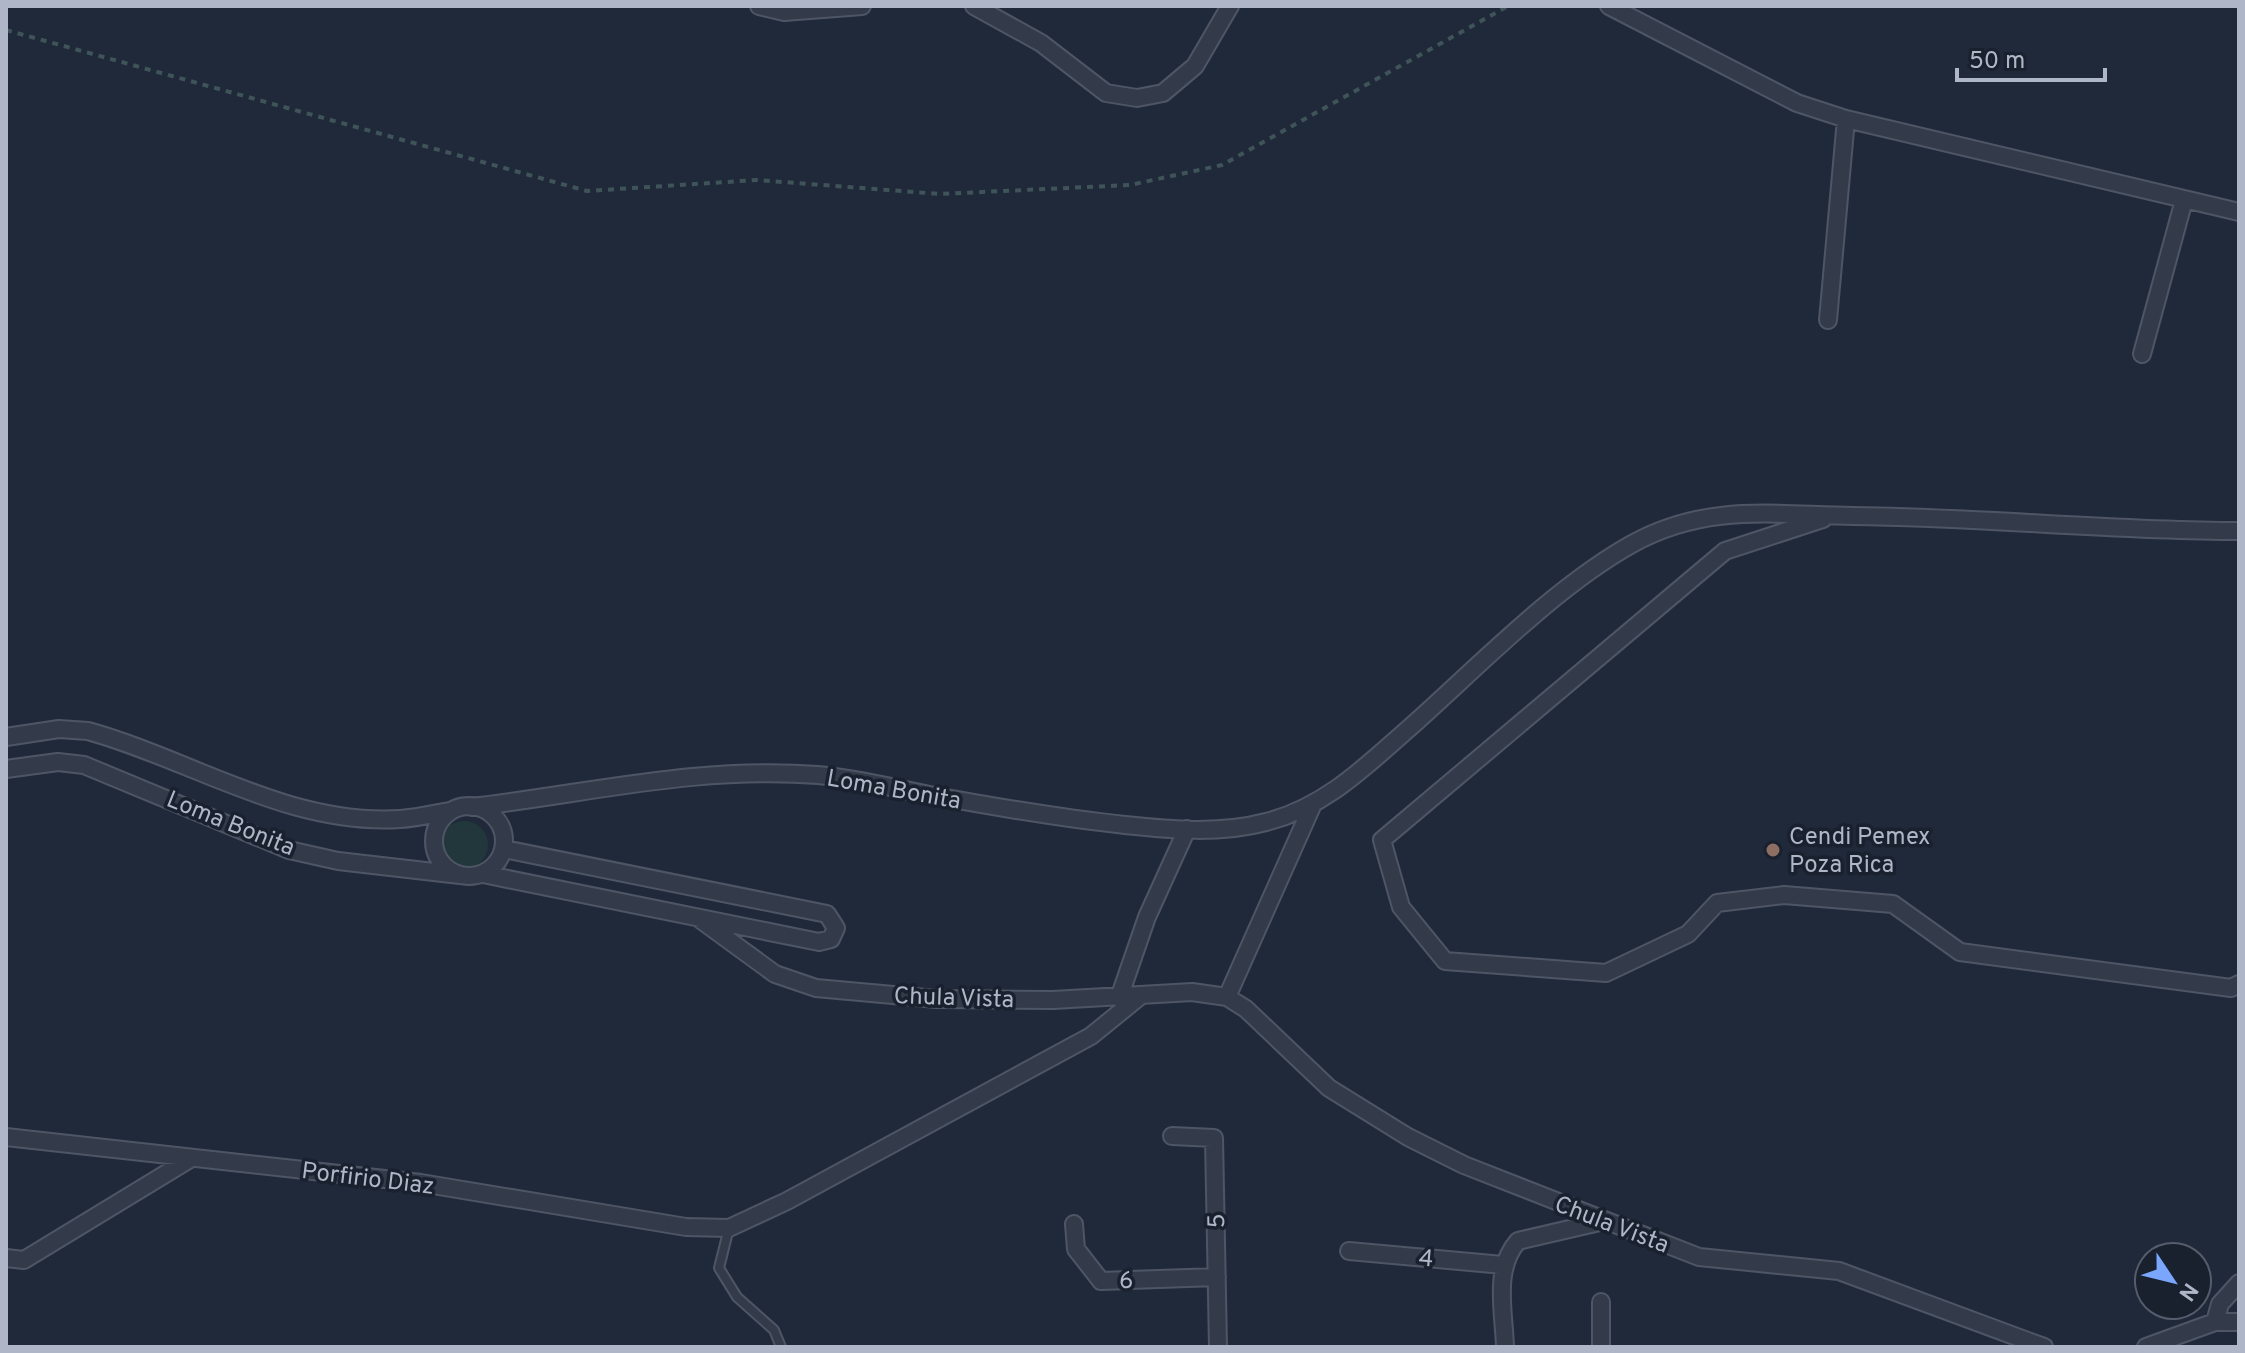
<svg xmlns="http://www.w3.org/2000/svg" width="2245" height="1353" font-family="Overpass,sans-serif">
<rect width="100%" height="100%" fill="#20293a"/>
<path fill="#22373b" d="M440 845a24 24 0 1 1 48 0a24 24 0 1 1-48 0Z"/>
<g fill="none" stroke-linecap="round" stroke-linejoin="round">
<g stroke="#4e5665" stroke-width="12">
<path id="lane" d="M729,1228L719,1268L737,1297L774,1330L781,1347"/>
</g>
<g stroke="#4e5665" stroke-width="20">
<path id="street" d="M759,6L784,12L862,6
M974,6L1041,43L1106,93L1137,98L1163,93L1195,66L1230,6
M1609,6L1797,103L1846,119L2239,212
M1828,320L1846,119
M2142,354L2184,200
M1823,519L1725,551L1382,840L1401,907L1445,961L1606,973L1688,934L1717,903L1784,895L1893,904L1960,952L2231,988L2239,984
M6,737L59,729L88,731C192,760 289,826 400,819C416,818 433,814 449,811
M6,769L58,762L84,765L289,850L338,861L460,875
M434 841a35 35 0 1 1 70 0a35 35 0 1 1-70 0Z
M472,807C592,793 696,766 818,775C855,778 893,788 930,795C995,807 1059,818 1125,825C1171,830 1222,834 1266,822C1323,808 1364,768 1407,730C1475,670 1553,588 1632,544C1706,503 1773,515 1853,516C1982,517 2110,531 2239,531
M483,874L819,942L831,939L836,928L827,914L504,849
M701,920L775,974L816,988L937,999L1053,1000L1192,992L1227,997L1246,1009L1329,1088L1408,1137L1464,1165L1699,1257L1839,1271L2044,1347
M1227,997L1313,804
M1119,998L1147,917L1187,829
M1172,1136L1214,1138L1218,1347
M6,1137L421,1183L686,1227L729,1228L787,1201L1091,1036L1139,997
M1074,1224L1076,1249L1101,1281L1217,1277
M1349,1251L1503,1265
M6,1258L24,1260L190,1159
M2215,1322L2220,1304L2239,1283
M1505,1347C1504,1312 1493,1269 1518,1241L1604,1221
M1601,1347V1302
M2146,1347L2215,1322H2239"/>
</g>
<path stroke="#3f5458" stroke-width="4" stroke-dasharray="6 6" stroke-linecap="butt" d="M6,30L587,191L757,180L940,194L1130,185L1222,165L1508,6"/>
<use href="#lane" stroke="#333b4a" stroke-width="8"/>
<use href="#street" stroke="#333b4a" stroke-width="16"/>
</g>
<circle fill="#8d6e63" stroke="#19212f" stroke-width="3" cx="1773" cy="850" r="8"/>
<g text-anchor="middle" stroke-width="7" stroke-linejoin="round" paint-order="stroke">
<g font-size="24" fill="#aeb6c7" stroke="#19212f">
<text transform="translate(894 789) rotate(10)" y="8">Loma Bonita</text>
<text transform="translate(231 823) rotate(22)" y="8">Loma Bonita</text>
<text transform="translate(954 997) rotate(2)" y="8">Chula Vista</text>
<text transform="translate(368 1178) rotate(7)" y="8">Porfirio Diaz</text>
<text transform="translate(1216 1221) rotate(-91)" y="8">5</text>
<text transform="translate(1612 1224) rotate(21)" y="8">Chula Vista</text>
<text transform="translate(1426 1258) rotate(5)" y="8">4</text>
<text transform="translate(1126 1280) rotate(-2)" y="8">6</text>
</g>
<g font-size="24" fill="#aeb6c7" stroke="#19212f" text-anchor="start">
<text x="1789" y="844">Cendi Pemex<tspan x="1789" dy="28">Poza Rica</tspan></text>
</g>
</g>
<rect width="2245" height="1353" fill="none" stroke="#aeb6c7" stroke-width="16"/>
<g transform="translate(2173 1281) rotate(125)"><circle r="38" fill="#19212f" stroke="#555d6c" stroke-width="2"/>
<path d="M0-6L14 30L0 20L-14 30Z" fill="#7ba6fe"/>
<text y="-12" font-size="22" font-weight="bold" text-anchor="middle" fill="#aeb6c7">N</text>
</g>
<path d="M1957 68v12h148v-12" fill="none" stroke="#aeb6c7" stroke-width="4"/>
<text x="1969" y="68" font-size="24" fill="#aeb6c7" stroke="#19212f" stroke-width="6" paint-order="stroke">50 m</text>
</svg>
